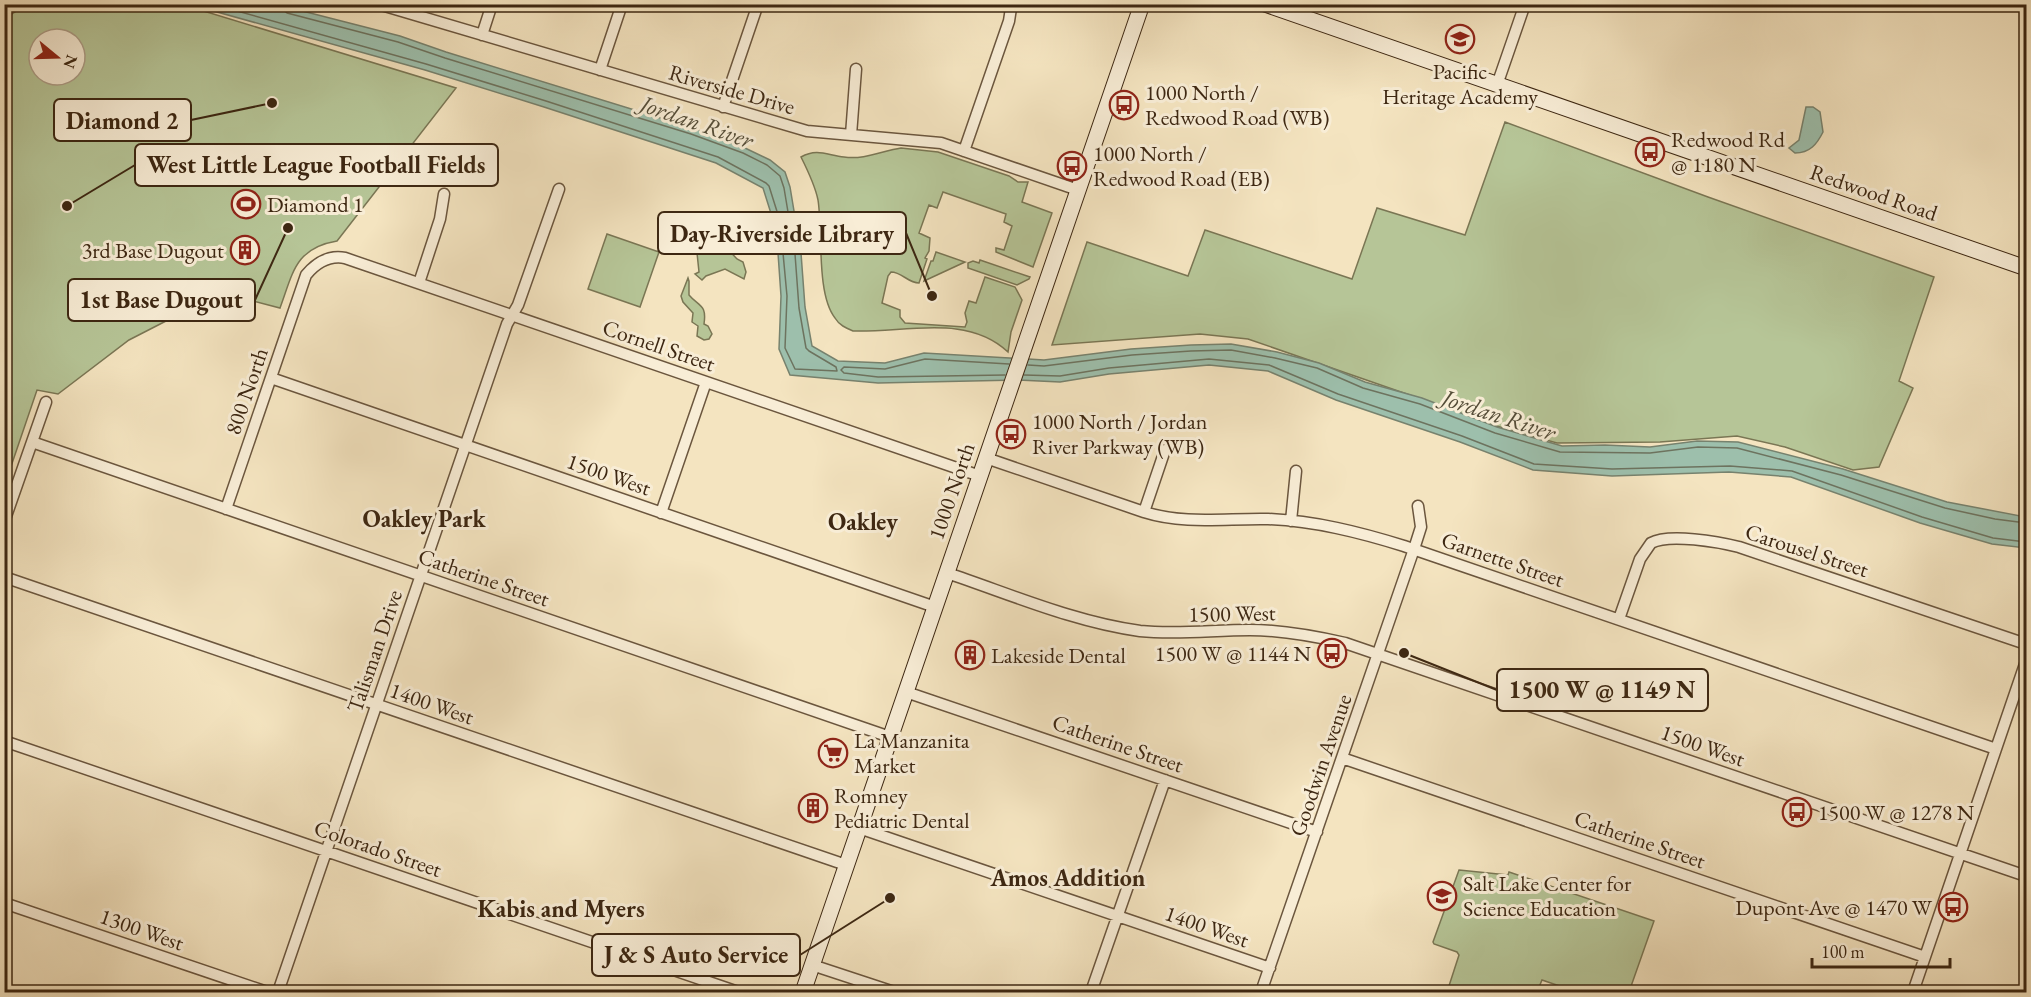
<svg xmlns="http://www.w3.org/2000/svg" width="2031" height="997" font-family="'EB Garamond',serif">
<rect width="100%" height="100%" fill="#f4e4c0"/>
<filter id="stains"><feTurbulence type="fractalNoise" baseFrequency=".00333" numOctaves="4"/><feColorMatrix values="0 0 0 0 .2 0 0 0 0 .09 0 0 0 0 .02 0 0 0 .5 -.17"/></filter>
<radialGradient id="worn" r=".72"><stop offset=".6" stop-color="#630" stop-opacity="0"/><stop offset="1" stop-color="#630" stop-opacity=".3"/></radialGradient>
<path fill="#b6c597" stroke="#7a7654" stroke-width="1.5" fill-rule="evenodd" d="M27,4L184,5L456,88L337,241C295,248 293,273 280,308L241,298L205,301L129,340L58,394L37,390L5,484L4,19ZM39,39H75V75H39Z
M1505,122L1708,197L1934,277L1899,381L1913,388L1879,467L1853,470L1785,447L1737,436L1660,442L1557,443L1475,420L1424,400L1248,339L1200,334L1052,345L1087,242L1188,276L1205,230L1352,279L1377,208L1465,235Z
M901,148L938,152L1009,176L1018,182H1028L1022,202L1052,213L1033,267L996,252V248L1004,250L1012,226L1004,222L1006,214L943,192L937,208L929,205L919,233L930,238L929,251L925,258L927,259L919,283C908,283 902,272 891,272L888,276L882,303L900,310V317L905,323L965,327L967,322L965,313L969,301L976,303L985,277L1015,287L1022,300L1011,332L1008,352C967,313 904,333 853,331C846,328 839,325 835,318C816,294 823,231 818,200C815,185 808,171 801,157C817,148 827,155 844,157C864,160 882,151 901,148Z
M696,222L722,243L737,259L743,262L746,272L744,279L725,269L706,276L702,280L695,274L699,272L694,224Z
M607,234L659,252L640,307L588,289Z
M936,252L965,262L924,281L931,261H933Z
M980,260L1030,277L1029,279L1017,285L968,268V263L973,261L979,263Z
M688,278L689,281V295C699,307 707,304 704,324L708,326L712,334L709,339L704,340L697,336L698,326L692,322L693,313L683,302L681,296Z
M1459,870L1508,875L1509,872L1654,921L1629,992H1577L1542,980L1537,992H1447L1459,955L1457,952L1434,944L1433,942Z"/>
<path fill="#9dbfac" stroke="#77826e" stroke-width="1.5" d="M192,5H279L400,36L446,52L693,128L745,148L770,160L785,172L790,187L801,253L805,307L812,346L838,361L885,363L924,353L1044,360L1131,349L1191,345L1231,344L1277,352L1319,363L1365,382L1422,398L1497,427L1562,446L1605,445L1650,447L1697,441L1738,442L1843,469L1947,502L2026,517V548L1992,544L1920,523L1791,477L1729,472L1612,476L1533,470L1460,442L1336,400L1268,371L1209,365L1109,374L1060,382L1018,380L878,383L790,375L779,349L781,296L778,253L774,223L763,188L716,163L544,107L425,70Z
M1806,107H1813L1820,112L1823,132C1817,144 1810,153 1795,153L1789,148L1799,140Z"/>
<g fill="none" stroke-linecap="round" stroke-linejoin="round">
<path stroke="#6d735f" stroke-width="1.5" d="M212,4L426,64L546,101L718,157L766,183L769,186L780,221L783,253L787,296L785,348L795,369L837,371L836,367L809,351L806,348L799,308L795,254L784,188L780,176L767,165L743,153L691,134L445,58L398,42L287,13L283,10L282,4
M1028,365L1044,366L1132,355L1191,351L1231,350L1275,358L1317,368L1363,388L1420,404L1495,433L1560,452L1650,453L1698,447L1737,448L1841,475L1945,508L1995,519L2026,523
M1005,375L878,377L844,373L841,370L844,367L885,369L925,359L1009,364
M1024,375L1060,376L1109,368L1209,359L1269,365L1338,394L1462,436L1534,464L1612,469L1730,466L1792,471L1922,517L1993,538L2026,542"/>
<g stroke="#6b563e" stroke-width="13">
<path id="street" d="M378,4L807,131L941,143L1078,190
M482,35L492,4
M600,70L622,4
M1497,85L1525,4
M723,107L758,4
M851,135L856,69
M964,151L1009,21L1011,8L1007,4
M419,283L440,219L444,194
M271,378L935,607
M32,442L890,737
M986,458L1144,512C1185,525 1226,518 1268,519C1315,521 1359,532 1404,546L1996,749
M226,509L306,275C316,263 329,255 345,258L980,476
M1144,512L1165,450
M661,513L706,382
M1291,521L1296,471
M4,522L46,402
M947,573C1010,594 1074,622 1140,631C1177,635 1213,630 1250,630C1283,630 1314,636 1345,643L2026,876
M4,577L846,865
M1619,619L1640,559L1651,543C1669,533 1719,542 1739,547L2026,644
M906,692L1317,832
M4,741L738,992
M1342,758L1925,957
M859,828L1270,968
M4,903L267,992
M812,965L894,992
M278,992L507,324L518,305L559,189
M1091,992L1165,780
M1261,992L1414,549L1421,527L1418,506
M1913,992L2026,661"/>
</g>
<g stroke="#3d2712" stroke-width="17">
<path id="secondary" d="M1265,4L2026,268
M803,992L1142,4"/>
</g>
<use href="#street" stroke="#f8edd6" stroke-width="10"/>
<use href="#secondary" stroke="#f8edd6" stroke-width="15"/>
</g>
<defs>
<g id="school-ring" transform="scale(1.5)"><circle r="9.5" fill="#f8edd6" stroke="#8f2418" stroke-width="1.5"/><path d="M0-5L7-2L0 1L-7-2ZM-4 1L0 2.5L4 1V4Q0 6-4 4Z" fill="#8f2418"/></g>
<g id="bus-ring" transform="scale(1.5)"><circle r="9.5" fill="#f8edd6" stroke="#8f2418" stroke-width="1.5"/><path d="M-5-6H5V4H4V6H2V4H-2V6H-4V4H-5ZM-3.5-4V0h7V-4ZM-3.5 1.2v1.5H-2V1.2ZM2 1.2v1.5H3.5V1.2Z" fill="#8f2418"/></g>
<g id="stadium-ring" transform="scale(1.5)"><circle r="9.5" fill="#f8edd6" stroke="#8f2418" stroke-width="1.5"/><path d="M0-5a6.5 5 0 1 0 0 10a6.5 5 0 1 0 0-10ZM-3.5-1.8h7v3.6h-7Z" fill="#8f2418"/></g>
<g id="building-ring" transform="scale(1.5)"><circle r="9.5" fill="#f8edd6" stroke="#8f2418" stroke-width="1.5"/><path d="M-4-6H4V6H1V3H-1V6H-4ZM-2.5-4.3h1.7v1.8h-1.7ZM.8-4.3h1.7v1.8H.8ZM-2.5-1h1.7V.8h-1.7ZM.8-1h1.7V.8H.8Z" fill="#8f2418"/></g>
<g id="supermarket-ring" transform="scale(1.5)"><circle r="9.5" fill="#f8edd6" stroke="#8f2418" stroke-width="1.5"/><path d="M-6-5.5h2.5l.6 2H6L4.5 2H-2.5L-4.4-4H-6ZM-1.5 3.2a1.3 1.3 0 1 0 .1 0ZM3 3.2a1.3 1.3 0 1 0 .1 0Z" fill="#8f2418"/></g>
</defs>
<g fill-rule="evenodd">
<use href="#school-ring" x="1460" y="39"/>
<use href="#bus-ring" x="1124" y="105"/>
<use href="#bus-ring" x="1650" y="152"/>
<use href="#bus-ring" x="1072" y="166"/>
<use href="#stadium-ring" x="246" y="204"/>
<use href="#building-ring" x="245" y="250"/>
<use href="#bus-ring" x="1011" y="434"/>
<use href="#bus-ring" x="1332" y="653"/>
<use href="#building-ring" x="970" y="655"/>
<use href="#supermarket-ring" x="833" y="753"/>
<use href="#building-ring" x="813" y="808"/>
<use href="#bus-ring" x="1797" y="812"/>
<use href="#school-ring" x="1442" y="896"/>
<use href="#bus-ring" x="1953" y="907"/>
</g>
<g text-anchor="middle" stroke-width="6" stroke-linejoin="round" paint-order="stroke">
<g font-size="22" fill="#3d2712" stroke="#f8edd6" text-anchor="start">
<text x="1460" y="79" text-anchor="middle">Pacific<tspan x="1460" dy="25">Heritage Academy</tspan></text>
<text x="1145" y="100">1000 North /<tspan x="1145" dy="25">Redwood Road (WB)</tspan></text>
<text x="1671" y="147">Redwood Rd<tspan x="1671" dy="25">@ 1180 N</tspan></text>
<text x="1093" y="161">1000 North /<tspan x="1093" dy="25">Redwood Road (EB)</tspan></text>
<text x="267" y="212">Diamond 1</text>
<text x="224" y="258" text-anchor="end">3rd Base Dugout</text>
<text x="1032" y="429">1000 North / Jordan<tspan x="1032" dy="25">River Parkway (WB)</tspan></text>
<text x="1311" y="661" text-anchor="end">1500 W @ 1144 N</text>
<text x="991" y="663">Lakeside Dental</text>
<text x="854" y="748">La Manzanita<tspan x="854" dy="25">Market</tspan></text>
<text x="834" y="803">Romney<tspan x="834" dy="25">Pediatric Dental</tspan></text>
<text x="1818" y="820">1500 W @ 1278 N</text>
<text x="1463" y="891">Salt Lake Center for<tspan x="1463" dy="25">Science Education</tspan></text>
<text x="1932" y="915" text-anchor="end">Dupont Ave @ 1470 W</text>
</g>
<g font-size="22" fill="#3d2712" stroke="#f8edd6">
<text transform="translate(732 89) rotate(16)" y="8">Riverside Drive</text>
<text transform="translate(1874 192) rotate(19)" y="8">Redwood Road</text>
<text transform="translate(659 345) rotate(19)" y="8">Cornell Street</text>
<text transform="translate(246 391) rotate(-71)" y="8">800 North</text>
<text transform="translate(609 474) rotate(19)" y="8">1500 West</text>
<text transform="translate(951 491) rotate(-71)" y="8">1000 North</text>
<text transform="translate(1807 550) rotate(18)" y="8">Carousel Street</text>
<text transform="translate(1503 559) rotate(19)" y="8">Garnette Street</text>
<text transform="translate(484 577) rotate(19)" y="8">Catherine Street</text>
<text transform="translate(1232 613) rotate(-1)" y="8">1500 West</text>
<text transform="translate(374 651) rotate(-71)" y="8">Talisman Drive</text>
<text transform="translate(432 703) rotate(19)" y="8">1400 West</text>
<text transform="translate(1118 743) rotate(19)" y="8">Catherine Street</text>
<text transform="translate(1703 745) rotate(19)" y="8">1500 West</text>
<text transform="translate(1320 765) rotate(-71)" y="8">Goodwin Avenue</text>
<text transform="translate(1640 839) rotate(19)" y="8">Catherine Street</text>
<text transform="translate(378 848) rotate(19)" y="8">Colorado Street</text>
<text transform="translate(1207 926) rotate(19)" y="8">1400 West</text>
<text transform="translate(142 929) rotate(19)" y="8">1300 West</text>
</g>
<g font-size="24" font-style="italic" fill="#554d38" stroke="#f8edd6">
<text transform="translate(697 122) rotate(19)" y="8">Jordan River</text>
<text transform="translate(1499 415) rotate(18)" y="8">Jordan River</text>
</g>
<g font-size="24" font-weight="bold" fill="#3d2712" stroke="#f8edd6">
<text x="424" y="527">Oakley Park</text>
<text x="863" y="530">Oakley</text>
<text x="1068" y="886">Amos Addition</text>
<text x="561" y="917">Kabis and Myers</text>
</g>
</g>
<path fill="none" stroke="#3d2712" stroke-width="2" d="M272 103L191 120M67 206L135 165M932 296L906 233M288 228L255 300M1404 653L1497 690M890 898L800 955"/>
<g fill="#3d2712" stroke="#f8edd6" stroke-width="2">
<circle cx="272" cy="103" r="6"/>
<circle cx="67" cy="206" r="6"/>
<circle cx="932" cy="296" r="6"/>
<circle cx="288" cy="228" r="6"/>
<circle cx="1404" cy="653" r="6"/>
<circle cx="890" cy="898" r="6"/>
</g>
<g fill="#f8edd6" stroke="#3d2712" stroke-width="2">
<rect x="54" y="99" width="137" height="42" rx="6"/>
<rect x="135" y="144" width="363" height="42" rx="6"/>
<rect x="658" y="212" width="248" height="42" rx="6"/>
<rect x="68" y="279" width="187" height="42" rx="6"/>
<rect x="1497" y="669" width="211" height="42" rx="6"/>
<rect x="592" y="934" width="208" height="42" rx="6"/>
</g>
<g font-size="24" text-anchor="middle" font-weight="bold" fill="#3d2712">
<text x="122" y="129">Diamond 2</text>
<text x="316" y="173">West Little League Football Fields</text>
<text x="782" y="242">Day-Riverside Library</text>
<text x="161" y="308">1st Base Dugout</text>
<text x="1602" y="698">1500 W @ 1149 N</text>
<text x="696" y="963">J &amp; S Auto Service</text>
</g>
<rect width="2031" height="997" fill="none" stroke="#f4e4c0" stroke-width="24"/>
<rect x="6" y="6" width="2019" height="985" fill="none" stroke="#3d2712" stroke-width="3"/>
<rect x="12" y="12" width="2007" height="973" fill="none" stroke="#3d2712" stroke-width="1.5"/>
<g transform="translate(57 57) rotate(109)"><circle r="28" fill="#f8edd6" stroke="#ad9e88" stroke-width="1.5"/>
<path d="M0-4.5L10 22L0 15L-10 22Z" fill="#8f2418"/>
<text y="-9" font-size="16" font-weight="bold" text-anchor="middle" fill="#3d2712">N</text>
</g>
<path d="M1812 958v9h138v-9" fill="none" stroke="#3d2712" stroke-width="3"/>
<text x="1821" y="958" font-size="18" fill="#3d2712" stroke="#f8edd6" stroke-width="4.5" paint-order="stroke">100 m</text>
<rect width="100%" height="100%" filter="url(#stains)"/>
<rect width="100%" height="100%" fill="url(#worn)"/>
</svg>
